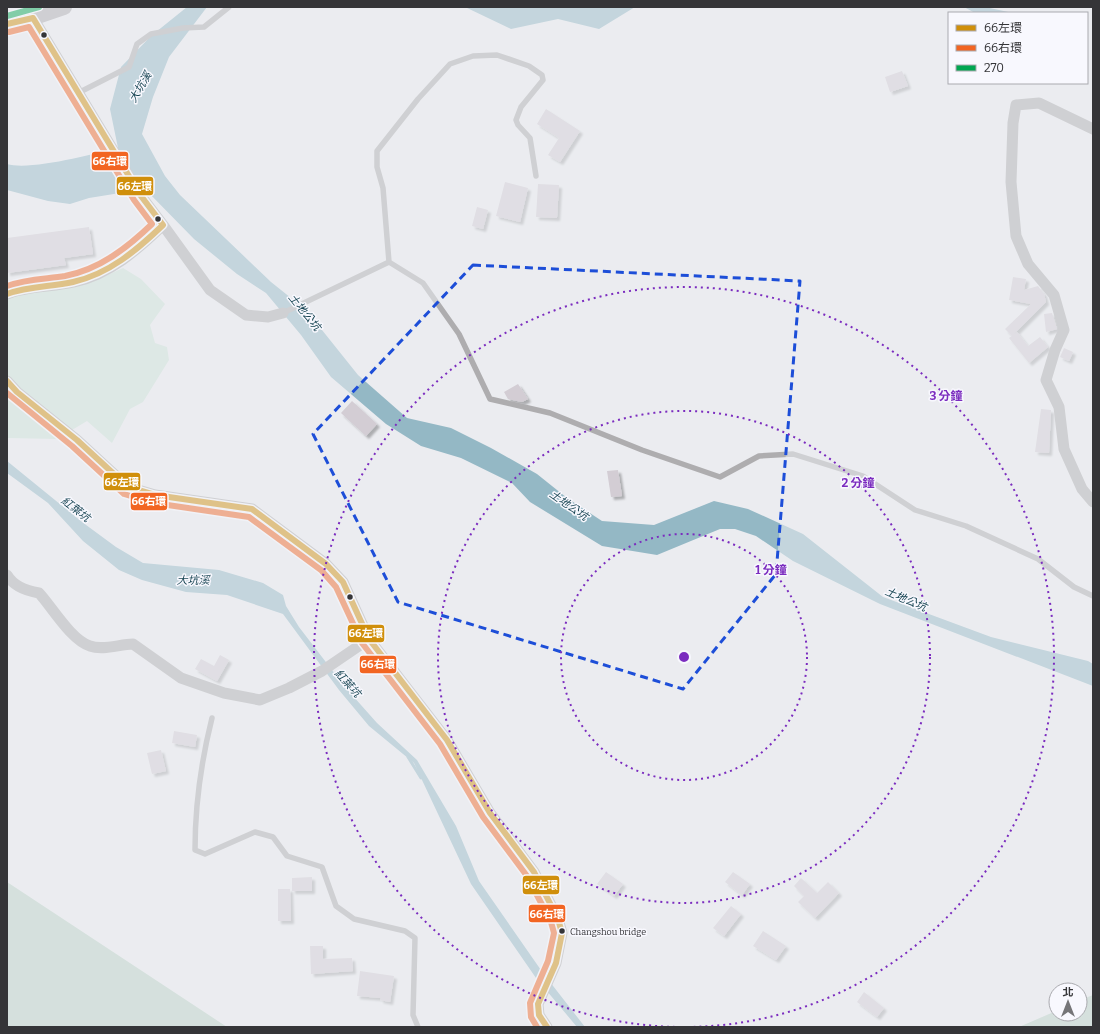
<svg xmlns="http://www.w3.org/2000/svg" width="1100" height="1034" font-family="Bitter,'Noto Sans TC',serif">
<defs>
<filter id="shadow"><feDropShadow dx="3" dy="3" stdDeviation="1" flood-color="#0004"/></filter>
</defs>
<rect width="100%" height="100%" fill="#ebecf0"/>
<path fill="#cde2d7" d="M123,268L141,279L165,304L150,325L155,343L167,347L169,360L143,402L130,409L112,443L87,421L57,439L7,438V289L101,278Z"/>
<path fill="#bad1c5" d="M7,882L227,1027H7Z
M1093,995V1027H1019L1056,1011V1014H1080V1000Z"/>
<path fill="#94b8c5" d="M187,7H207L169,57L153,97L142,134L165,176L180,195L271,282L306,310L358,375L407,418L451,428L491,448L537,474L567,498L602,521L654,525L714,501L748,509L803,534L883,597L991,637L1088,661L1093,664V686L880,604L793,561L756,536L735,529H720L657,555L602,546L530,502L512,483L461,458L421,446L386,424L331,377L301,335L266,293L237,274L194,239L145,189L89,198L70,204L48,201L7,190V164C30,171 93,154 118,148L110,109L121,67L151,36Z
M465,7H635L599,29L558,19L511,29Z
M964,7H985L1013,13H975Z
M7,461L82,522L116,547L143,563L219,570L263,583L283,595L286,606L299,627L345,687L377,723L417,760L456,826L479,881L543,973L585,1027H577L536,978L471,884L414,763L369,726L339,690L283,614L227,595L186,592L142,580L119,570L83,541L48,503L7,473Z"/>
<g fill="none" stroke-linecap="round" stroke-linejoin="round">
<path stroke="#94b8c5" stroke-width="3" d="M408,757L421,778"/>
</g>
<path fill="#d3cdd4" filter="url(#shadow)" d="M902,71L908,86L890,92L885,77Z
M546,109L580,131L560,162L548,155L559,138L537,124Z
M505,182L528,188L520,222L496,216Z
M538,184L559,185L557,218L536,217Z
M477,207L488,210L483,229L472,226Z
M89,227L93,254L64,258L66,265L7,273V238Z
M1013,277L1026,279L1024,290L1038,286L1044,294L1046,302L1012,336L1005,329L1031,304L1009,300Z
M1052,313L1057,329L1046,332L1044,314Z
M1017,332L1028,346L1040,337L1048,347L1029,363L1009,338Z
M1064,348L1073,352L1069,361L1060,357Z
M518,384L528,399L522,402L508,399L504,392Z
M352,401L377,424L366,436L341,413Z
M1041,409L1051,410L1049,453L1035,452Z
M618,470L622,496L611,497L607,471Z
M220,655L229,660L217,681L195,669L201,659L214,666Z
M174,731L197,735L195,747L172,743Z
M161,750L166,771L152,774L147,753Z
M606,872L623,884L614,896L597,884Z
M733,872L750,884L742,895L725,882Z
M312,877V891H292V878Z
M801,878L817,893L828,882L839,893L815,918L798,902L804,896L794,886Z
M278,889H290L291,921H278Z
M731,906L741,914L724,936L713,928Z
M763,931L786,946L776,960L753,946Z
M310,946H323V959L352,958L353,971L311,974Z
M360,971L394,976L390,1002L380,1000L381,998L357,996Z
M864,992L884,1008L877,1017L857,1002Z"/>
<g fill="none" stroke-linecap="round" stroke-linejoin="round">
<path stroke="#aeadaf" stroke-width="5.5" d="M78,93L129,67L137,44L151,34L183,28L204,27L229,7
M389,262L423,283L459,334L490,399L550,413L642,450L720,477L759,456L793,454L863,476L915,510L966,526L1038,559L1074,587L1093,596
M283,313L389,262L383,188L377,167V151L418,99L450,64L473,56L497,55L529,66L542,75L543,80L521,107L516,120L518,125L530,138L536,176
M212,718C201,762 195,805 195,850L205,854L255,832L273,837L287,856L322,867L336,906L354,919L405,931L415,938L413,1015L418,1027"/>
<path stroke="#aeadaf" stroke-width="11" d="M1093,129L1039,103L1016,105L1013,123L1011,182L1016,236L1028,264L1054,295L1064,330L1055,350L1046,380L1059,407L1064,449L1082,489L1093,502
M163,225L210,290L246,315L268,317L283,313
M7,294C26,286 53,287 74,282C110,274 137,250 163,225L141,196L33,18
M7,381L17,392L77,440L128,487L155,495L252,509L326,564L343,582L369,639L447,740L490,813L534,872L558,919L562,933L556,963L538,1004L539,1015L547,1027
M7,575C14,587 27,591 39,593C52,607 71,640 90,646C103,651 120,644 133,644L181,678L224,693L260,700L289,688L322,671L369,639"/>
<path stroke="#adacaf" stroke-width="16" d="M7,24L29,19L64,7"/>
<g stroke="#f8f8fe" stroke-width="9">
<path id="bus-1" d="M7,24L33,18L141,196L163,225C137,250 109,274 73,282C51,287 29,286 7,294
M7,381L17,392L77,440L128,487L155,495L252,509L326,564L343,582L369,639L447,740L490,813L534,872L558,919L562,933L556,963L538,1004L539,1015L547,1027"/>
</g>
<g stroke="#f8f8fe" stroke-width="9">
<path id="bus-2" d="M7,286C26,279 46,279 65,276C100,269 127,248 152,224L134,200L29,27L9,32
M7,393L72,446L124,494L154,503L249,517L321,570L336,587L362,643L440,744L483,817L527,876L551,922L554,933L548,961L530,1003L531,1017L537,1027"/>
</g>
<g stroke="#f8f8fe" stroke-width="9">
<path id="bus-3" d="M7,16L39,7"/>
</g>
<use href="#bus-1" stroke="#d08f0b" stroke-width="6"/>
<use href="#bus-2" stroke="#f26522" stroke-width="6"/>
<use href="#bus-3" stroke="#00a651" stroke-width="6"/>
</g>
<path d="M0 0H1100V1034H0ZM473,265L800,281L776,574L683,689L398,602L313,434Z" fill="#ebecf0" fill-opacity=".55" fill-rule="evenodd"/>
<path fill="none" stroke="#1d4ed8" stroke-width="3" stroke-dasharray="8 5" stroke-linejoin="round" d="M473,265L800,281L776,574L683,689L398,602L313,434Z"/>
<g fill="none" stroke="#7b2cbf" stroke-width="2" stroke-dasharray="2 4">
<circle cx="684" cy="657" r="123"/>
<circle cx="684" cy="657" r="246"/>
<path d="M681 1027A370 370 0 1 1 687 1027"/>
</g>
<g fill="#353538" stroke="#f8f8fe" stroke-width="1.5">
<circle cx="44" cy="35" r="3.5"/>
<circle cx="158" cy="219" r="3.5"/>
<circle cx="350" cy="597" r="3.5"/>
<circle cx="562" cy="931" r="3.5"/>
</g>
<g text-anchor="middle" stroke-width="3" stroke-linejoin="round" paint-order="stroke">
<g font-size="9" fill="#353538" stroke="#f8f8fe" text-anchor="start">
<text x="570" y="935">Changshou bridge</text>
</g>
<g font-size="11" font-style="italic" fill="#1b4755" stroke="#f8f8fe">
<text transform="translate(140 87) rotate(-59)" y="4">大坑溪</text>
<text transform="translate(305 312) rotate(51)" y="4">土地公坑</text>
<text transform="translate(569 505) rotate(35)" y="4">土地公坑</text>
<text transform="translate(76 509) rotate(38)" y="4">紅葉坑</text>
<text x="193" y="584">大坑溪</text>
<text transform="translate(906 599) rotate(23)" y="4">土地公坑</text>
<text transform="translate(348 683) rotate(48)" y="4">紅葉坑</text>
</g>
</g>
<circle cx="684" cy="657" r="6" fill="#7b2cbf" stroke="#f8f8fe" stroke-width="2"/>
<g font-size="12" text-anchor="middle" font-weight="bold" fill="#7b2cbf" stroke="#f8f8fe" stroke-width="3" stroke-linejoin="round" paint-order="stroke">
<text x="946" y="400">3 分鐘</text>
<text x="858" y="487">2 分鐘</text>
<text x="771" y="574">1 分鐘</text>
</g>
<g stroke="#f8f8fe" stroke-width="1.5">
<rect x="91" y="151" width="38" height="20" rx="4" fill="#f26522"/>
<rect x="116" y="176" width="38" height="20" rx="4" fill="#d08f0b"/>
<rect x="103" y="472" width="38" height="19" rx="4" fill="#d08f0b"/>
<rect x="130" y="492" width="38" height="19" rx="4" fill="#f26522"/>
<rect x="347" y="624" width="38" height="19" rx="4" fill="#d08f0b"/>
<rect x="359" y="655" width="38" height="19" rx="4" fill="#f26522"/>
<rect x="522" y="875" width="38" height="20" rx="4" fill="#d08f0b"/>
<rect x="528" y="904" width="38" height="19" rx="4" fill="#f26522"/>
</g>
<g font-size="11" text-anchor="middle" font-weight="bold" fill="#fff">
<text x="110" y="165">66右環</text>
<text x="135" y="190">66左環</text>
<text x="122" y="486">66左環</text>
<text x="149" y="505">66右環</text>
<text x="366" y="637">66左環</text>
<text x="378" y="668">66右環</text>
<text x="541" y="889">66左環</text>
<text x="547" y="918">66右環</text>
</g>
<rect width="1100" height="1034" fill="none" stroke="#353538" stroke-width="16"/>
<rect x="948" y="12" width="140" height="72" fill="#f8f8fe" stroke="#aaaaaf"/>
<rect x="956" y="25" width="20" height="6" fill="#d08f0b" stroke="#aaaaaf"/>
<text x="984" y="32" font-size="12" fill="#353538">66左環</text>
<rect x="956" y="45" width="20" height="6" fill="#f26522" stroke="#aaaaaf"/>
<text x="984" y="52" font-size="12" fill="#353538">66右環</text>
<rect x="956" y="65" width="20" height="6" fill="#00a651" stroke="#aaaaaf"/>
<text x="984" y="72" font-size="12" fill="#353538">270</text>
<g transform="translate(1068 1002)"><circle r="19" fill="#f8f8fe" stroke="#aaaaaf"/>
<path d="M0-3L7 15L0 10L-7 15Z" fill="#757578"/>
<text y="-6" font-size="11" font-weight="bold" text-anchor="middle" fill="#353538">北</text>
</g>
</svg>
